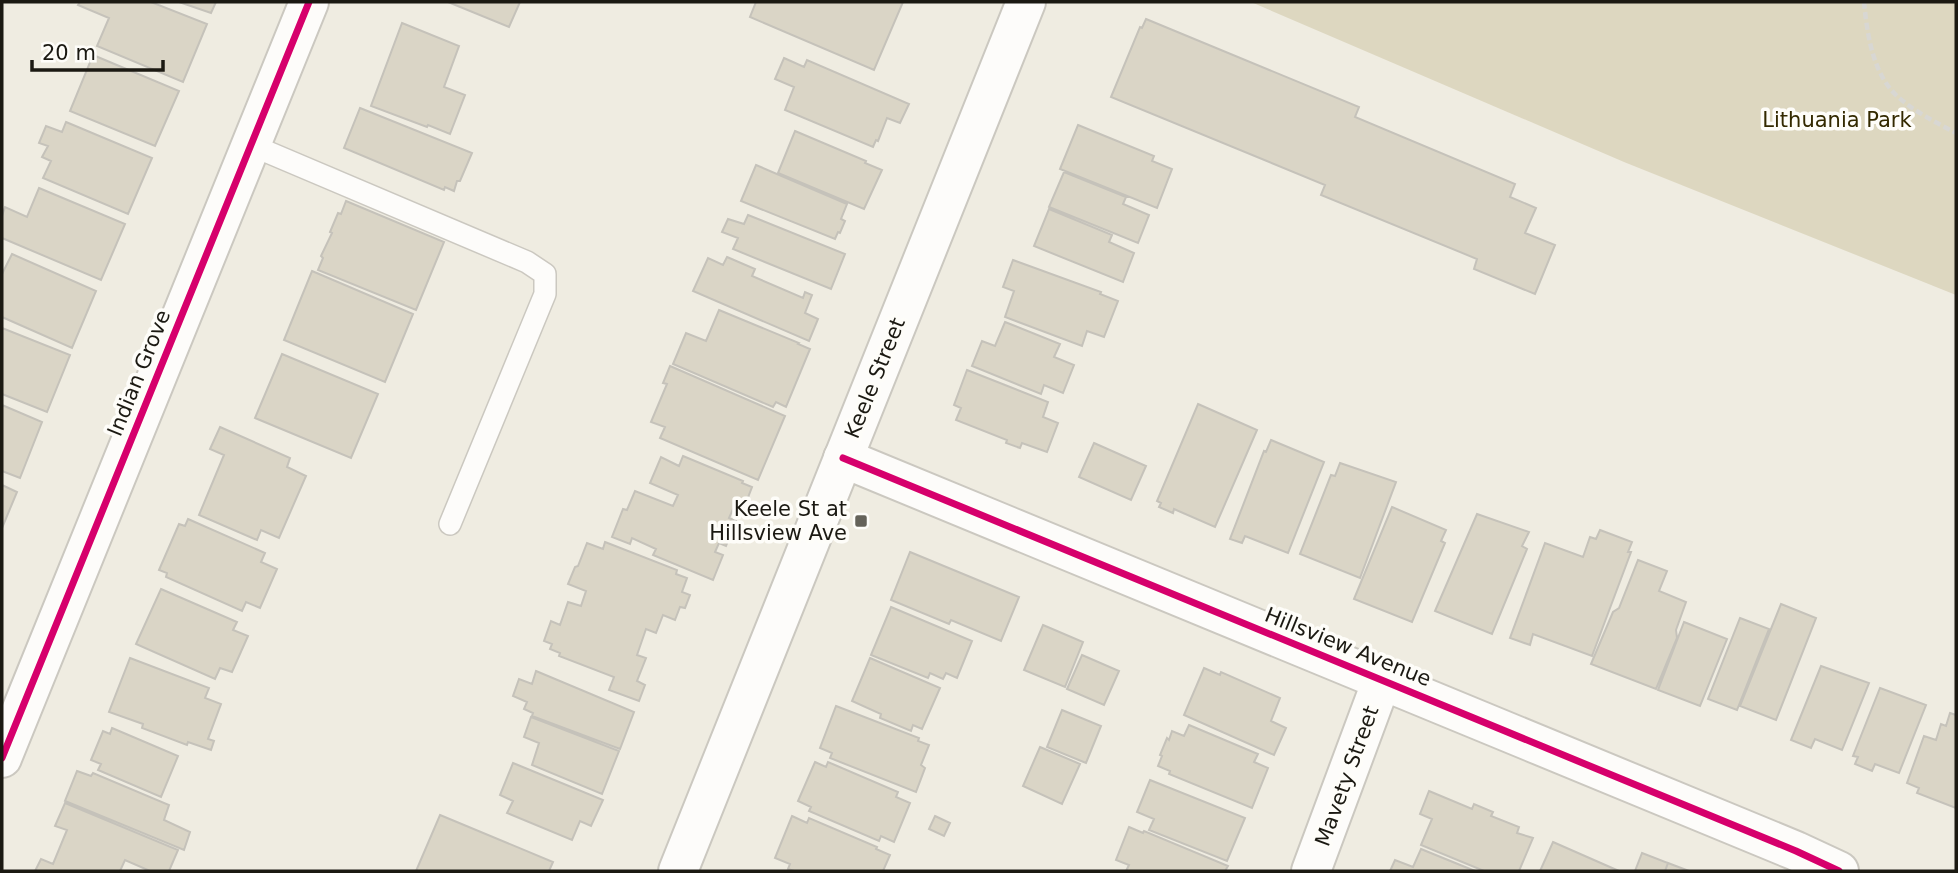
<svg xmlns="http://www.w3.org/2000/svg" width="1958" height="873" font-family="'DejaVu Sans',sans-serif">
<rect width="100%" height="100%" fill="#efece1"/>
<path fill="#ddd7c0" d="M1251,2H1956V295L1624,162Z"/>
<path fill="#dad5c6" stroke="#c5c2ba" stroke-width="2" d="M80,2H151L207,24L183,82L97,46L109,18L78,5Z
M179,2H216L211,13Z
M448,2H520L509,27Z
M756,2H903L874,70L750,17Z
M1146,19L1359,107L1355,117L1515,184L1510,197L1536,208L1525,233L1555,245L1535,294L1474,269L1477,259L1321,195L1325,185L1111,97L1140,27L1142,28Z
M402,23L459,46L444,87L465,95L450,134L428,125L427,127L371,106Z
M93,55L179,91L155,146L70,111Z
M784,58L804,67L807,60L909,104L900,123L887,118L878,141L876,140L873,147L785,110L794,87L775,79Z
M360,108L472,153L460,181H457L454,191L445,187L444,190L344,148Z
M66,122L152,158L128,214L43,178L51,161L42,157L48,146L39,143L46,126L62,132Z
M1078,125L1154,156L1152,161L1172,169L1157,208L1060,169Z
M795,131L866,161L865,163L882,170L864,209L778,173Z
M756,165L847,204L841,219L845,221L840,233L838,232L835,239L741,201Z
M1064,172L1126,197L1123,204L1149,215L1138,243L1049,207Z
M39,188L125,224L101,280L2,238V216L5,207L27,217Z
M346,201L444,242L416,310L318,270L323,258L321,256L332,233L330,232L338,213L341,214Z
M1049,209L1112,235L1109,242L1134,253L1123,282L1034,246Z
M748,215L845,254L831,289L733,249L738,238L722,232L728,219L744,224Z
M12,254L96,291L72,348L2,317V274Z
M727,257L755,269L752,276L803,298L805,292L812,295L805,313L818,319L809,341L693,291L708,258L723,265Z
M1013,260L1101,292L1100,294L1118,301L1104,337L1087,331L1082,346L1005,317L1014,291L1003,287Z
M312,271L413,314L385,382L284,340Z
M719,310L799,343L798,344L810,349L786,407L776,402L773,407L673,364L686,333L706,341Z
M1005,322L1060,344L1054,357L1074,365L1063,393L1044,385L1041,394L972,366L982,341L995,346Z
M2,328L70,355L47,412L2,394Z
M282,354L378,394L351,458L255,418Z
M670,366L785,416L758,480L660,438L665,427L651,422L667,384L663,383Z
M967,370L1048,402L1043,417L1058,423L1047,452L1022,443L1020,448L1006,443L1007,440L956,420L961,408L954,405Z
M1198,404L1257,430L1215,527L1174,509L1173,513L1159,507L1161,503L1157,501Z
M2,405L42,422L20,478L2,471Z
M220,427L290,458L287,467L306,476L279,538L261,530L257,540L199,515L224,455L210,449Z
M1271,440L1324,462L1288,553L1245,536L1242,543L1230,539L1264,451L1266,452Z
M1094,443L1146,466L1131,500L1079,477Z
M683,456L743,481L742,483L752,487L742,513L733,509L729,518L736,521L726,546L719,543L715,552L723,555L713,580L653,555L656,549L632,538L630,544L612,537L623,509L627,510L635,491L673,506L678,495L650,483L661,457L679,466Z
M1340,463L1396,482L1360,578L1300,554L1331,475L1335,476Z
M2,485L17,492L2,528Z
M1392,507L1446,530L1441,541L1445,543L1412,622L1354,599Z
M1477,514L1529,532L1522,546L1527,549L1492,634L1435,611Z
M188,519L265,553L261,562L277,569L260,608L246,602L242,611L166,577L167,573L159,570L179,524L185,526Z
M1600,530L1632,542L1628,552H1631L1592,656L1533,634L1530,645L1510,638L1545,543L1583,557L1590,537L1596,539Z
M605,542L677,570L676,574L687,578L682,592L690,595L685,608L680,607L675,620L663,615L656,633L646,629L637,655L646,658L637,681L645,685L639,701L609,690L614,677L559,656L560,653L550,649L552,644L544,641L551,621L560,625L568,602L581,606L586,591L568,584L575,567L578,566L587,543L603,549Z
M910,552L1019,597L1001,641L951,620L949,624L891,600Z
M1638,560L1667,571L1659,591L1686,602L1676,630L1677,638L1656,689L1591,664L1613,612L1619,608Z
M161,589L237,622L233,630L248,636L232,672L220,668L215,679L136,644Z
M1781,604L1816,618L1776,720L1740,706Z
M891,607L972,641L957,678L946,673L943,679L930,673L928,678L871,655Z
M1740,618L1769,629L1737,710L1708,699Z
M1684,622L1727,639L1700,706L1658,690Z
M1043,625L1083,642L1065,687L1024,670Z
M1082,655L1119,671L1104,705L1067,689Z
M130,658L209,688L205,698L221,704L208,739L214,741L211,750L188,742L187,745L142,728L143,724L109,712Z
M870,658L940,688L922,729L913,725L911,731L880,718L881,714L852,701Z
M1821,666L1869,683L1842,750L1815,739L1811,748L1791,740Z
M1204,668L1220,675L1221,672L1280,698L1271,721L1286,728L1274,755L1184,715Z
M536,671L634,712L620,749L532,716L533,713L524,709L527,702L513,696L519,679L532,684Z
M1880,688L1926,705L1899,773L1875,764L1872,771L1855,764L1858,757L1853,756Z
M836,706L919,738L918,741L929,745L921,765L925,768L916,792L830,758L832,753L820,748Z
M1062,710L1101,726L1086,763L1047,747Z
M1950,713L1956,715V808L1917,793L1919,788L1907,783L1924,736L1936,740L1941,724L1946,726Z
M531,717L619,751L602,794L532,765L539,743L524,737Z
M1189,725L1258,754L1254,762L1268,768L1252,808L1169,774L1170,771L1158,766L1162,756L1160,755L1167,738L1169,740L1172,731L1184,736Z
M112,728L178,756L161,797L98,770L101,764L91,760L103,731L110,734Z
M1040,747L1080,764L1062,804L1023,786Z
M815,762L826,767L828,762L898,792L896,797L910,803L894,842L881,836L879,841L809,811L811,807L798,801Z
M513,763L603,800L591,826L580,821L572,840L507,813L513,801L500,795Z
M77,771L91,776L93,773L169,805L164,820L190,832L184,850L65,801Z
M1150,780L1245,818L1227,861L1149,830L1154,819L1137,812Z
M1429,791L1472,809L1474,804L1493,812L1491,816L1519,827L1517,833L1533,838L1519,871H1484L1421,845L1432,819L1420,814Z
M65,803L178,850L169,871H150L125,860L120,871H35L41,859L53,864L67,830L55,826Z
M440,815L553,862L549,871H416Z
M792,816L807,823L809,818L877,847L876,849L890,855L883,871H794L788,869L790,864L775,858Z
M935,816L950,823L944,836L929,829Z
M1129,827L1143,833L1144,831L1228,866L1225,871H1126L1129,865L1116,860Z
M1553,842L1619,871H1540Z
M1421,849L1475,871H1390L1395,860L1413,867Z
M1642,853L1668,863L1665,871H1635Z
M1668,863L1689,871H1665Z"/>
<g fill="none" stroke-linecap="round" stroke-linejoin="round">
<g stroke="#cbc8c0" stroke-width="24">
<path id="service" d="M251,145L527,262L545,274V294L450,524"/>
</g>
<g stroke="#cbc8c0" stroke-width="42">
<path id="minor" d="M843,458L1796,851L1839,871
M2,758L309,2
M1311,871L1382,680"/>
</g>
<g stroke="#cbc8c0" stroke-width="42">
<path id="secondary" d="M678,871L1026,2"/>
</g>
<path stroke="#d8d7d3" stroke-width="4.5" stroke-dasharray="7 3.5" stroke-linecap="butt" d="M1864,2C1867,32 1872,72 1896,95C1913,111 1935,122 1956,133"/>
<use href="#service" stroke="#fdfcfa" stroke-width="21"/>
<use href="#minor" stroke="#fdfcfa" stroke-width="38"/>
<use href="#secondary" stroke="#fdfcfa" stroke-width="38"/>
<g stroke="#fefdf9" stroke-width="11">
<path id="cycleway" d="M843,458L1796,851L1839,871
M2,758L309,2"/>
</g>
<use href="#cycleway" stroke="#d6006c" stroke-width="7"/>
</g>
<rect fill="#65635a" stroke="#fefdf9" stroke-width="2.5" x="854" y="514" width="14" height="14" rx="3.5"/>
<g text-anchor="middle" stroke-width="7" stroke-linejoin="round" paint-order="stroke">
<g font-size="21" fill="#332900" stroke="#fefdf9">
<text x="1837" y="127">Lithuania Park</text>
</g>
<g font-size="21" fill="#1b1912" stroke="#fefdf9">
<text transform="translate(139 373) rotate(-68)" y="7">Indian Grove</text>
<text transform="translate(875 378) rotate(-68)" y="7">Keele Street</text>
<text transform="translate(1348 647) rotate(22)" y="7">Hillsview Avenue</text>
<text transform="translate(1347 776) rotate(-70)" y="7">Mavety Street</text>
</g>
<g font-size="21" fill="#1b1912" stroke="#fefdf9" text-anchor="end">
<text x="847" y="516">Keele St at<tspan x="847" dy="24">Hillsview Ave</tspan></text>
</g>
</g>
<rect width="1958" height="873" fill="none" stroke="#1b1912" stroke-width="7"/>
<path d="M32 60v10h131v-10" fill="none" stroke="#1b1912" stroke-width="3.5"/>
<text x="42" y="60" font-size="21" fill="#1b1912" stroke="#fefdf9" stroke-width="5" paint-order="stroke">20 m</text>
</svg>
